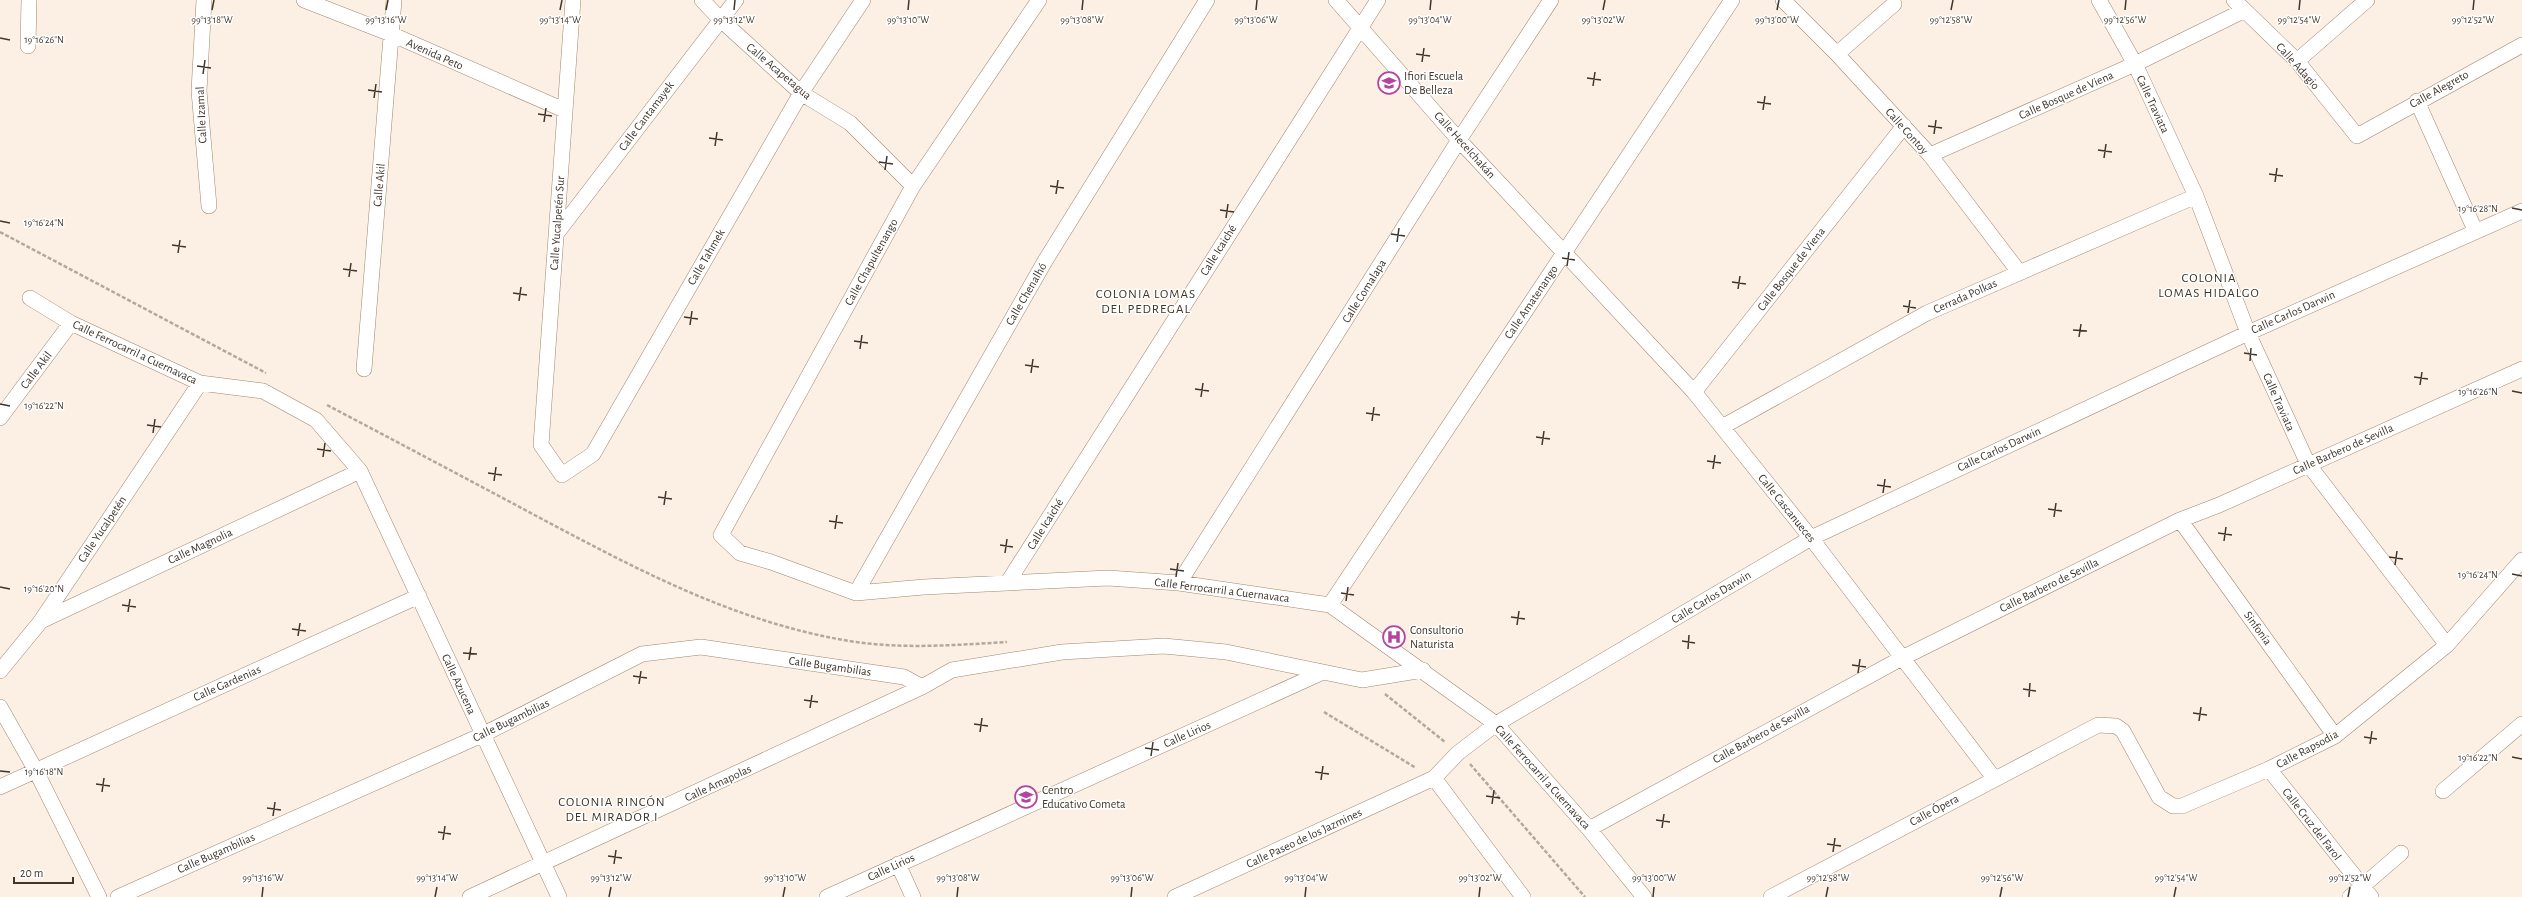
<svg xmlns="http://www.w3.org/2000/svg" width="2522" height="897" font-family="'Alegreya Sans',sans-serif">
<rect width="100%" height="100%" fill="#fcf0e5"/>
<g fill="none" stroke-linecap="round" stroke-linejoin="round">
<g stroke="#a1876d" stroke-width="16">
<path id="street" d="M204,0L199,91L209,206
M304,0L391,34L564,110
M573,0L541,445L562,475L593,454L801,93L863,0
M702,0L720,19L801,93L850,123L913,186
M1039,0L913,186L721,535L740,553L771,562L856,593L924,587L1108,578L1179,583L1330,605L1496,724L1589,829L1644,897
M1336,0L1459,140L1694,392L1811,538L1994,778
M1783,0L1837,54L1930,155L2019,272
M2099,0L2135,64L2196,196L2248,333L2308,464L2447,645
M2234,0L2297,61L2357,136L2522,45
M28,46L29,0
M1837,54L1894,4
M2297,61L2367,0
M2417,101L2475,230
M1930,155L2135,64L2243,11
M557,233L736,0
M30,298L71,323L200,383L263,391L316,420L360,471L559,897
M364,369L394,0
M1694,392L1904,126
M0,418L71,323
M1722,427L1927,313L2196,196
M2180,520L2335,736
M1008,582L1378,0
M1179,583L1459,140L1551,0
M856,593L1045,261L1207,0
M1330,605L1732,0
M41,621L360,471
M0,671L41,621L200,383
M0,707L35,769L99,897
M2269,769L2371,897
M1434,778L1523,897
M0,787L419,596
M2443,791L2522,724
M1589,829L1902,658L2180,520L2219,505L2522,369
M898,864L913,897
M118,897L482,735L642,654L701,647L904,677L922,687
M470,897L922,687L952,670L1062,652L1164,646L1226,652L1362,680L1423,670
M827,897L1321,673
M1175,897L1434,778L1458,753L1496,724L1811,538L2248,333L2522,211
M1771,897L2098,725L2116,726L2123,731L2159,797L2173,806H2182L2269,769L2335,736L2447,645L2522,560
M2350,897L2401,853"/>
</g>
<path stroke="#b3a89d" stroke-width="2.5" stroke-dasharray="4 2" stroke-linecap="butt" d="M0,232L266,373
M327,405C399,443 471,481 542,519C642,572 742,625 856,642C905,649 957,645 1007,642
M1385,694L1445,742
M1324,712L1416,768
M1470,764L1585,897"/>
<use href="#street" stroke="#fff" stroke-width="15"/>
</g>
<path fill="none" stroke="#40352a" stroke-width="1.5" d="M212,10L214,0M386,10L388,0M560,10L562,0M734,10L735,0M908,10L909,0M1082,10L1083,0M1256,10L1257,0M1430,10L1431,0M1603,10L1605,0M1777,10L1779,0M1951,10L1953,0M2125,10L2126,0M2299,10L2300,0M2473,10L2474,0M0,38L10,40M1416,54L1430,56M1422,62L1424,48M197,66L211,68M203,74L205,60M1587,78L1601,80M1593,86L1595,72M368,90L382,92M374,98L376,84M1757,102L1771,104M1763,110L1765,96M538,114L552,116M544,122L546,108M1928,126L1942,128M1934,134L1936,120M709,138L723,140M715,146L717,132M2098,150L2112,152M2104,158L2106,144M879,162L893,164M885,170L887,156M2269,174L2283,176M2275,182L2277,168M1050,186L1064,188M1056,194L1058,180M2512,208L2522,210M1220,210L1234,212M1226,218L1228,204M0,221L10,223M1391,234L1405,236M1397,242L1399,228M172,245L186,247M178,253L180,240M1562,258L1575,260M1567,266L1569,252M343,269L357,271M349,277L351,263M1732,282L1746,284M1738,289L1740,276M513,293L527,295M519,301L521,287M1903,306L1916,308M1908,313L1910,300M684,317L698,319M690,325L692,311M2073,330L2087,331M2079,337L2081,324M854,341L868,343M860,349L862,335M2244,353L2257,355M2250,361L2251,348M1025,365L1039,367M1031,373L1033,359M2414,377L2428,379M2420,385L2422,372M1195,389L1209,391M2512,391L2522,393M1201,397L1203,383M0,404L10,406M1366,413L1380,415M1372,421L1374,407M147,425L161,427M153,433L155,419M1536,437L1550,439M1542,445L1544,431M317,449L331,451M323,457L325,443M1707,461L1721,463M1713,469L1715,455M488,473L502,475M494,481L496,467M1877,485L1891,487M1883,493L1885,479M658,497L672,499M664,505L666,491M2048,509L2062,511M2054,517L2056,503M829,521L843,523M835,529L837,515M2218,533L2232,535M2224,541L2226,527M1000,545L1013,547M1005,553L1007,539M2389,557L2403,559M2395,565L2397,551M1170,569L1184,571M2512,574L2522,576M1176,577L1178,563M0,587L10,589M1341,593L1354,595M1346,601L1348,587M122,605L136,607M128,612L130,599M1511,617L1525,619M1517,625L1519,611M292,629L306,631M298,636L300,623M1682,641L1695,643M1688,649L1689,635M463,653L477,654M469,660L471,647M1852,665L1866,667M1858,673L1860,659M633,676L647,678M639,684L641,671M2023,689L2036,691M2029,697L2030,683M804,700L818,702M810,708L812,695M2193,713L2207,715M2199,721L2201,707M974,724L988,726M980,732L982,718M2364,737L2377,739M2370,744L2372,731M1145,748L1159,750M1151,756L1153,742M2512,757L2522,759M0,771L10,772M1315,772L1329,774M1321,780L1323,766M96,784L110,786M102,792L104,778M1486,796L1500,798M1492,804L1494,790M267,808L281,810M273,816L275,802M1656,820L1670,822M1662,828L1664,814M438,832L451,834M443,840L445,826M1827,844L1841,846M1833,852L1835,838M608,856L622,858M614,864L616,850M262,897L263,887M435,897L437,887M609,897L611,887M783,897L785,887M957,897L958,887M1131,897L1132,887M1305,897L1306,887M1479,897L1480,887M1653,897L1654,887M1826,897L1828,887M2000,897L2002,887M2174,897L2176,887M2348,897L2350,887"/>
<defs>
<g id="university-ring" transform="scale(1.15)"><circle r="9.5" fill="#fff" stroke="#b444a1" stroke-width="1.5"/><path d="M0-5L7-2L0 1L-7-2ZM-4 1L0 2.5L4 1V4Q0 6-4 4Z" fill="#b444a1"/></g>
<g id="hospital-ring" transform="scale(1.15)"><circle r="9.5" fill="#fff" stroke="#b444a1" stroke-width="1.5"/><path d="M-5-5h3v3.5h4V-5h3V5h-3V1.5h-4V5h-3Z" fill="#b444a1"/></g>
<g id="school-ring" transform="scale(1.15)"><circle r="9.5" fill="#fff" stroke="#b444a1" stroke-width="1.5"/><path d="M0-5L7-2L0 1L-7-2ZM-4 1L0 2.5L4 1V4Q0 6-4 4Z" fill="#b444a1"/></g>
</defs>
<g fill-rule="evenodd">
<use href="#university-ring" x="1389" y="83"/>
<use href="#hospital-ring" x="1394" y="637"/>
<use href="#school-ring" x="1026" y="797"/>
</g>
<g text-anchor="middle" stroke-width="3" stroke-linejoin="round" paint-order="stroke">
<g font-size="12" fill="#40352a" stroke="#fff">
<text transform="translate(435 54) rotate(24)" y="4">Avenida Peto</text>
<text transform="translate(2298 66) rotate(48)" y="4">Calle Adagio</text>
<text transform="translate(779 71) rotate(40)" y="4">Calle Acapetagua</text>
<text transform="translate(2439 89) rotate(-29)" y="4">Calle Alegreto</text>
<text transform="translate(2066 95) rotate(-24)" y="4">Calle Bosque de Viena</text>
<text transform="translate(2153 104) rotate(65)" y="4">Calle Traviata</text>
<text transform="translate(201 115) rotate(-93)" y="4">Calle Izamal</text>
<text transform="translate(646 116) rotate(-53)" y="4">Calle Cantamayek</text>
<text transform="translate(1907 131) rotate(48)" y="4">Calle Contoy</text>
<text transform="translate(1465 145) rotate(48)" y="4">Calle Hecelchakán</text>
<text transform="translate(379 185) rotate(-85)" y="4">Calle Akil</text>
<text transform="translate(557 223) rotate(-86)" y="4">Calle Yucalpetén Sur</text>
<text transform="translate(1218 250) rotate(-58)" y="4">Calle Icaiché</text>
<text transform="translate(706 257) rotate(-60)" y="4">Calle Tahmek</text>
<text transform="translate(871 262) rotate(-61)" y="4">Calle Chapultenango</text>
<text transform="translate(1791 269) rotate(-52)" y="4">Calle Bosque de Viena</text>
<text transform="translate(1364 291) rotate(-58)" y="4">Calle Comalapa</text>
<text transform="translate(1026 294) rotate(-60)" y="4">Calle Chenalhó</text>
<text transform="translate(1965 296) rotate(-24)" y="4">Cerrada Polkas</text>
<text transform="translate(1531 302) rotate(-56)" y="4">Calle Amatenango</text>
<text transform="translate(2293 312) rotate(-24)" y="4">Calle Carlos Darwin</text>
<text transform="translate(135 352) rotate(25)" y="4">Calle Ferrocarril a Cuernavaca</text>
<text transform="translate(36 370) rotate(-53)" y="4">Calle Akil</text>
<text transform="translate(2279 402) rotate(66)" y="4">Calle Traviata</text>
<text transform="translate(1999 449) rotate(-25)" y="4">Calle Carlos Darwin</text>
<text transform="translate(2343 449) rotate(-24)" y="4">Calle Barbero de Sevilla</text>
<text transform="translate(1787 508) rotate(51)" y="4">Calle Cascanueces</text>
<text transform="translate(1045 524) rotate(-58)" y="4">Calle Icaiché</text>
<text transform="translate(102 529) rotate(-56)" y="4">Calle Yucalpetén</text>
<text transform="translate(200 546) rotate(-25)" y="4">Calle Magnolia</text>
<text transform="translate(2049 585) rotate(-26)" y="4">Calle Barbero de Sevilla</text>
<text transform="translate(1222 590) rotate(7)" y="4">Calle Ferrocarril a Cuernavaca</text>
<text transform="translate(1711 597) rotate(-31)" y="4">Calle Carlos Darwin</text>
<text transform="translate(2258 628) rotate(54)" y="4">Sinfonía</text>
<text transform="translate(830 666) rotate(8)" y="4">Calle Bugambilias</text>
<text transform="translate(227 683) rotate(-24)" y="4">Calle Gardenias</text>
<text transform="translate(459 684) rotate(65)" y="4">Calle Azucena</text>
<text transform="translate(511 720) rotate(-26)" y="4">Calle Bugambilias</text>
<text transform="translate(1187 734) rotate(-24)" y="4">Calle Lirios</text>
<text transform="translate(1761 734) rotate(-29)" y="4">Calle Barbero de Sevilla</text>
<text transform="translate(2307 749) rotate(-28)" y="4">Calle Rapsodia</text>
<text transform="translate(1543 777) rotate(48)" y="4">Calle Ferrocarril a Cuernavaca</text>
<text transform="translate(718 783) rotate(-25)" y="4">Calle Amapolas</text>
<text transform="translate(1934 810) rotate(-28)" y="4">Calle Ópera</text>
<text transform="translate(2312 824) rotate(52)" y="4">Calle Cruz del Farol</text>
<text transform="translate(1304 838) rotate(-25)" y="4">Calle Paseo de los Jazmines</text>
<text transform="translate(216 853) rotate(-24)" y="4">Calle Bugambilias</text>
<text transform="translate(891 867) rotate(-25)" y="4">Calle Lirios</text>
</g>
<g font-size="12" fill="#40352a" stroke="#fff" text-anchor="start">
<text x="1404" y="80">Ifiori Escuela<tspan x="1404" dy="14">De Belleza</tspan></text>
<text x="1410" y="634">Consultorio<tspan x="1410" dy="14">Naturista</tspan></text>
<text x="1042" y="794">Centro<tspan x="1042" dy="14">Educativo Cometa</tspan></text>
</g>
<g font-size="13" letter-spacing="1" fill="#40352a" stroke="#fff">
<text x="2209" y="282">COLONIA<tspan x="2209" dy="15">LOMAS HIDALGO</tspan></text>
<text x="1146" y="298">COLONIA LOMAS<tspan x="1146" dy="15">DEL PEDREGAL</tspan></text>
<text x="612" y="806">COLONIA RINCÓN<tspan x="612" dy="15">DEL MIRADOR I</tspan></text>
</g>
</g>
<g font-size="10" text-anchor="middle" fill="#40352a" stroke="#fff" stroke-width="3" stroke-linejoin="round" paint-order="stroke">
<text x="212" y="23">99°13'18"W</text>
<text x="386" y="23">99°13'16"W</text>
<text x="560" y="23">99°13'14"W</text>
<text x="734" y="23">99°13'12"W</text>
<text x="908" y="23">99°13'10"W</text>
<text x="1082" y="23">99°13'08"W</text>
<text x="1256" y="23">99°13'06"W</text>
<text x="1430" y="23">99°13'04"W</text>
<text x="1603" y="23">99°13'02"W</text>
<text x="1777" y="23">99°13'00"W</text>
<text x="1951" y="23">99°12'58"W</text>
<text x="2125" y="23">99°12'56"W</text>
<text x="2299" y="23">99°12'54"W</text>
<text x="2473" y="23">99°12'52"W</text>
<text x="44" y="43">19°16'26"N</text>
<text x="2478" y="212">19°16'28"N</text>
<text x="44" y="226">19°16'24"N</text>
<text x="2478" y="395">19°16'26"N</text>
<text x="44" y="409">19°16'22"N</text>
<text x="2478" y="578">19°16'24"N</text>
<text x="44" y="592">19°16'20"N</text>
<text x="2478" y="761">19°16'22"N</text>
<text x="44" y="775">19°16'18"N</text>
<text x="263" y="881">99°13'16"W</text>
<text x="437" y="881">99°13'14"W</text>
<text x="611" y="881">99°13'12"W</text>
<text x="785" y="881">99°13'10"W</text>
<text x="958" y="881">99°13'08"W</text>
<text x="1132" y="881">99°13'06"W</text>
<text x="1306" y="881">99°13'04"W</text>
<text x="1480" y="881">99°13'02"W</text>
<text x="1654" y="881">99°13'00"W</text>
<text x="1828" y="881">99°12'58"W</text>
<text x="2002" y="881">99°12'56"W</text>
<text x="2176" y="881">99°12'54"W</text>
<text x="2350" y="881">99°12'52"W</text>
</g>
<path d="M14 877v6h59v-6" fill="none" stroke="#40352a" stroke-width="2"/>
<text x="20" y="877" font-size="12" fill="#40352a" stroke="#ffffff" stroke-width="3" paint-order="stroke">20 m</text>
</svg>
